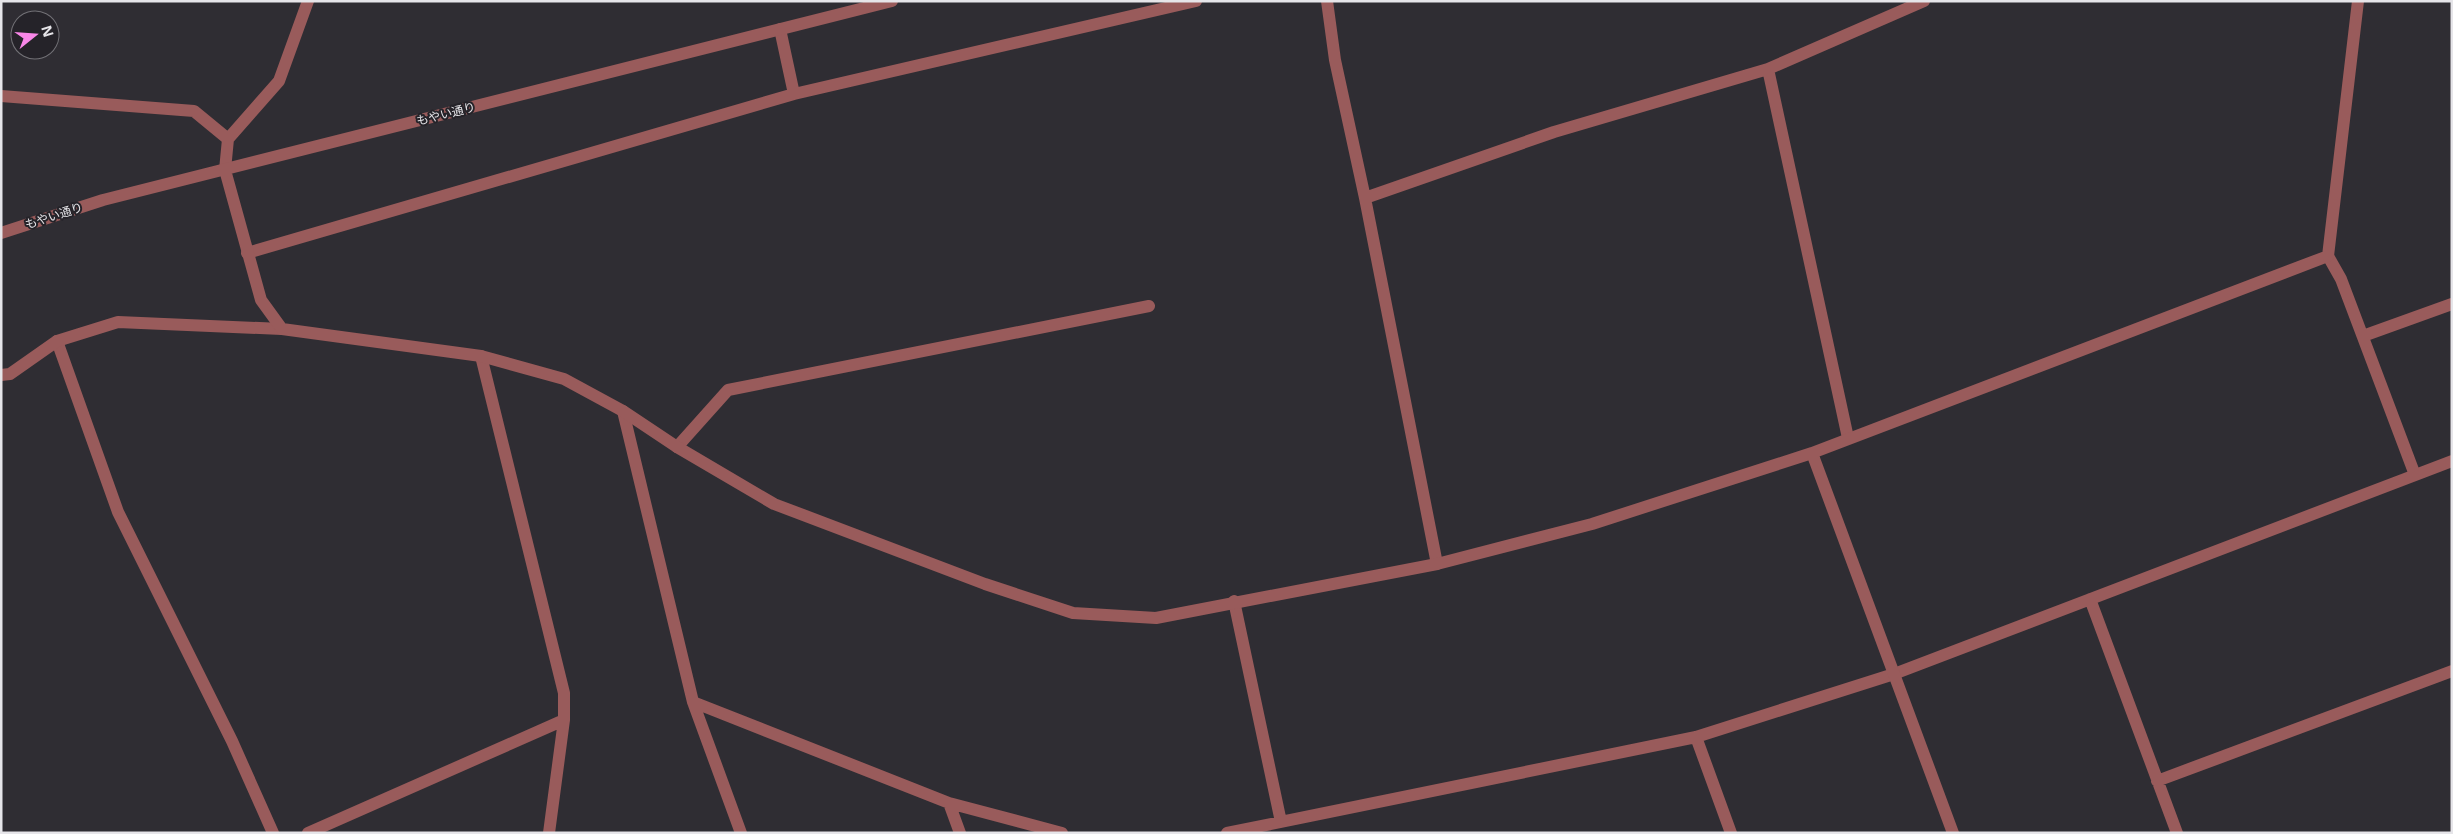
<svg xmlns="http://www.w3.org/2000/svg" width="2453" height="834" font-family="'Open Sans','Noto Sans JP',sans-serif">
<rect width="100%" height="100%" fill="#2f2d33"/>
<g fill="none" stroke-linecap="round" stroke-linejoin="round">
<path stroke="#995b5b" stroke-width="12" d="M57,341L118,512L232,741L273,833"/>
<path stroke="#995b5b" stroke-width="12" d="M1327,1L1335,60L1365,198L1437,564
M780,29L794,94
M1768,69L1848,438
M1,96L194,111L228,139
M225,170L228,139L279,81L308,1
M1365,198L1554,132L1768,69L1924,1
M247,253L794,94L1196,1
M2328,256L2341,279L2415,475
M2363,336L2452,304
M481,356L564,693V720L549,833
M1,375L10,374L57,341L118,322L282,329
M623,411L693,702L741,833
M677,447L728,390L1149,306
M2090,599L2177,833
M1234,601L1281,822
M693,702L949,803L1062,833
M1696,737L1731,833
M2157,781L2452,671
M949,803L960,833
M308,833L564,720
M1227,833L1696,737L1894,674L2452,461"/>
<path stroke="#995b5b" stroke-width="12" d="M225,170L261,300L282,329L481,356L564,379L623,411L677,447L774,504L985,584L1073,613L1156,618L1437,564L1592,524L1812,453L2328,256L2358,1
M1,233L103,200L892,1
M1812,453L1953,833"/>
</g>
<g text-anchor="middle" stroke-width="4" stroke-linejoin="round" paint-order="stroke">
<g font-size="12" fill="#e6e5e9" stroke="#252329">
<text transform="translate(446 114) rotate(-14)" y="4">もやい通り</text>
<text transform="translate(54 216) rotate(-18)" y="4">もやい通り</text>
</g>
</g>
<rect width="2453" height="834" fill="none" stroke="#e6e5e9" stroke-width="5"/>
<g transform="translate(35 35) rotate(73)"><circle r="24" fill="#252329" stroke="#727176"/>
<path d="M0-4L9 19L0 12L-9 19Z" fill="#f987e8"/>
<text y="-8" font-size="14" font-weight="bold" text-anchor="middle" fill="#e6e5e9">N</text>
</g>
</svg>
